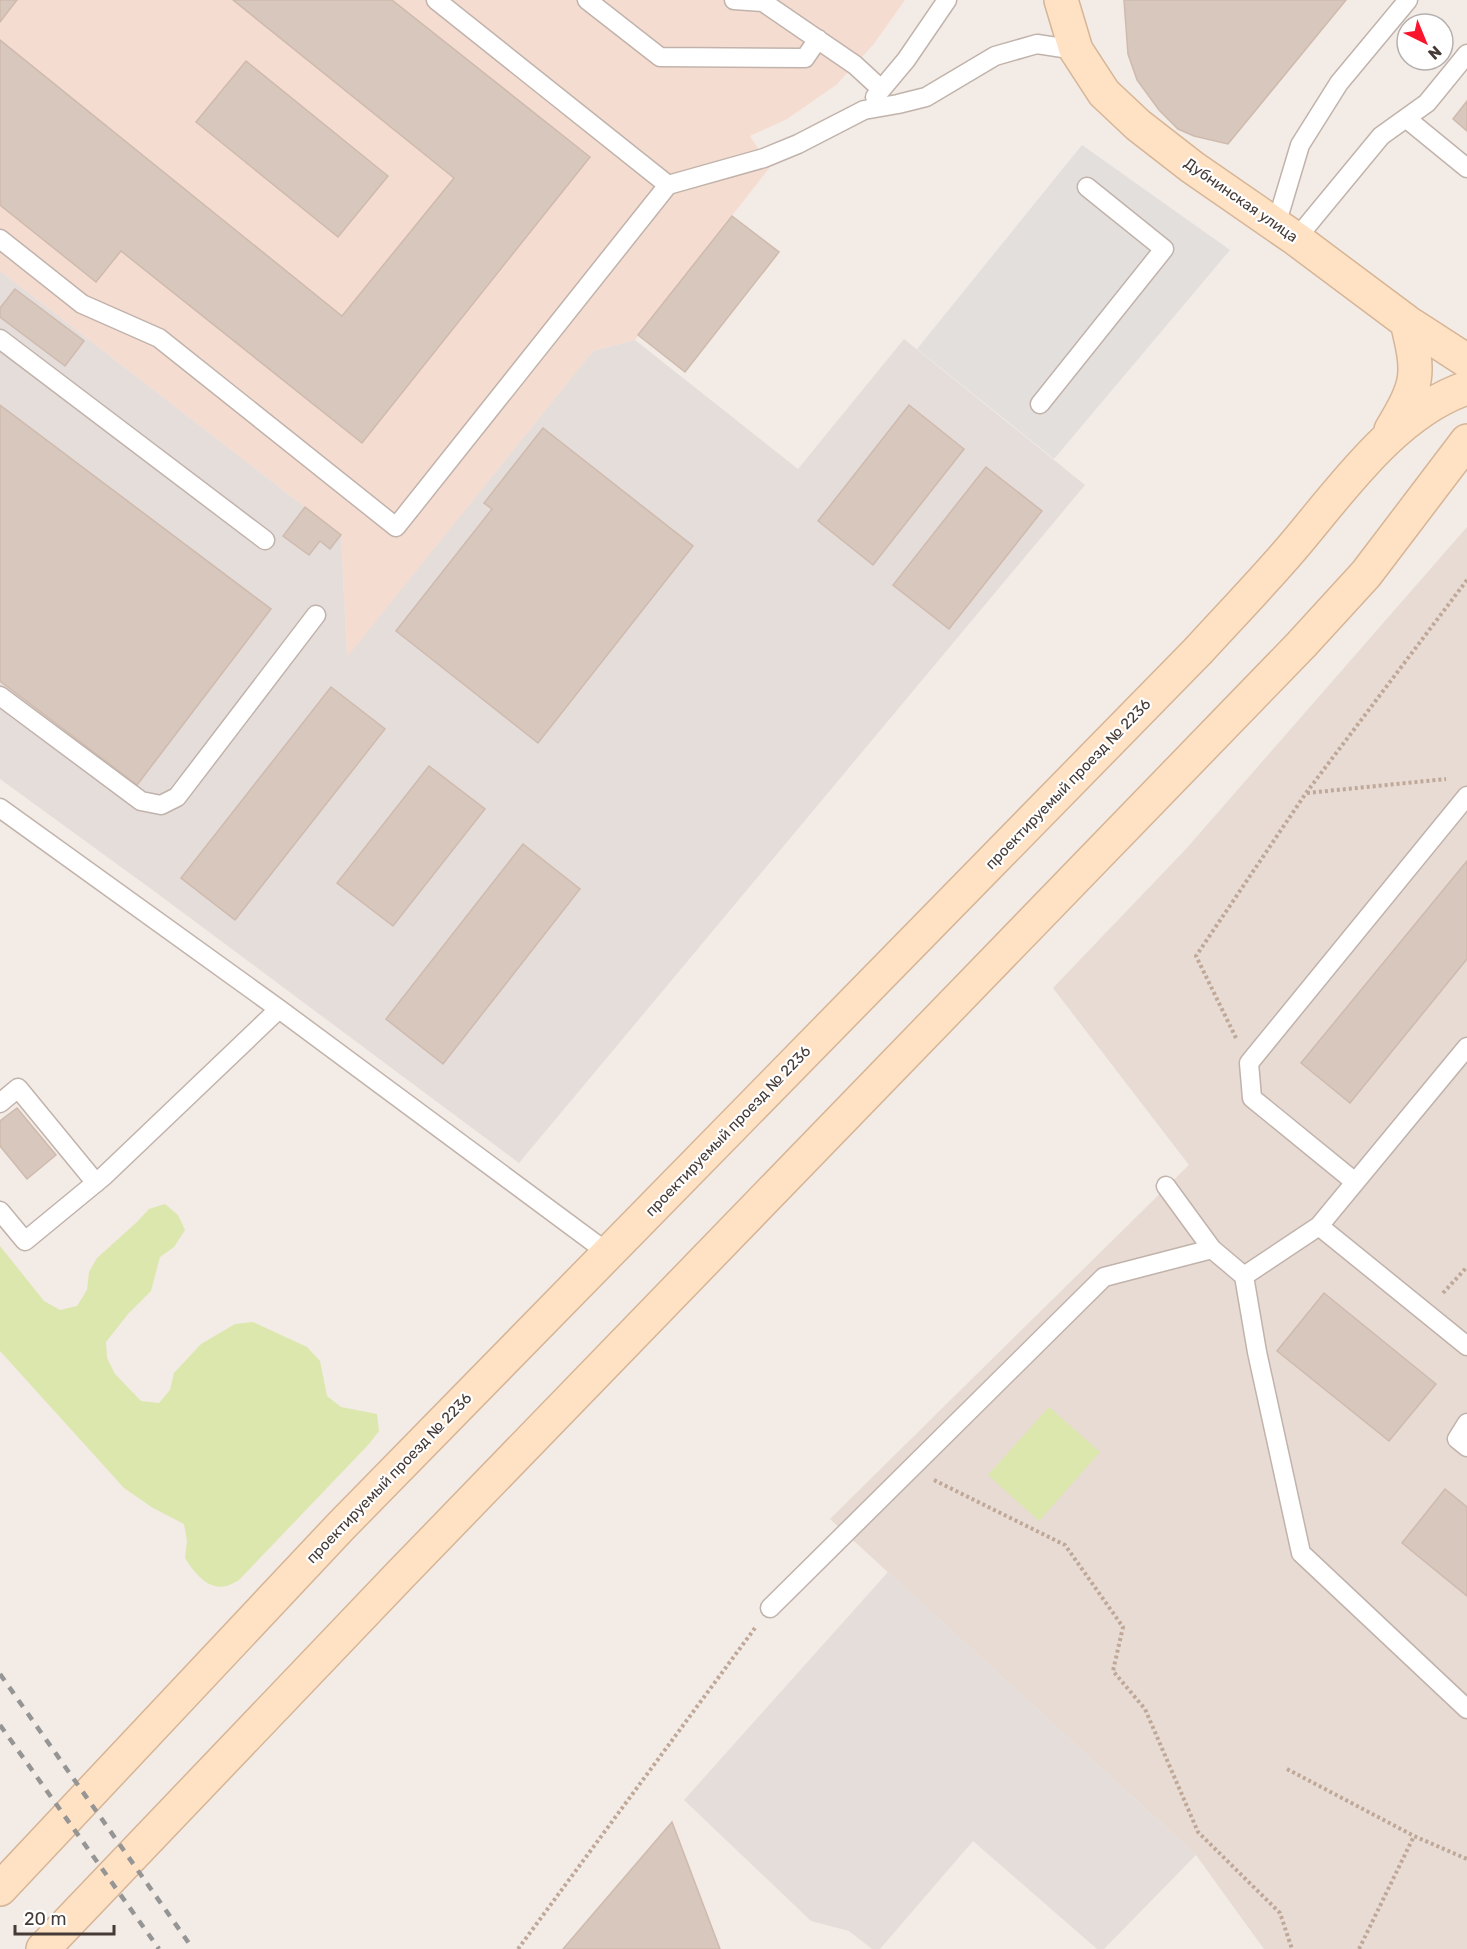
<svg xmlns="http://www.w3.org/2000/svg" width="1467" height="1949" font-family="Rubik,sans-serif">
<rect width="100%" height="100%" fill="#f3ebe5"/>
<path fill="#e7dbd3" d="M1467,527V1949H1264L1196,1855L830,1519L1189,1165L1053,988L1186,849Z"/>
<path fill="#f5dcd0" d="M0,0H905L873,45L836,85L787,119L750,136L770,167L635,340L593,351L347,658L341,535L0,271Z"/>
<path fill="#e5ddda" d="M0,271L341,535L347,657L593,351L635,340L798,469L904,339L1085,485L519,1163L158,894L0,779Z
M888,1572L1196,1855L1104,1949H1097L973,1841L880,1949H872L849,1931L811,1921L684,1800Z"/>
<path fill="#dce7ad" d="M165,1204L178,1215L185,1230L174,1247L160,1257L151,1291L128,1314L106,1342L107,1358L115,1374L141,1401L159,1403L170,1390L174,1373L201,1344L235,1324L253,1322L307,1347L320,1361L327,1396L341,1407L377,1414L379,1431L369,1444L239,1580C235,1582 230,1585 226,1586C208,1591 193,1571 185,1558L187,1541L184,1524L153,1508L124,1488L0,1351V1246L44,1301L60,1310L77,1306L87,1290L89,1272L97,1258L137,1222L149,1209Z
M1049,1407L1100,1452L1039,1521L988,1475Z"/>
<path fill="#e3dfdd" d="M1082,145L1230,250L1054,459L917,349Z"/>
<path fill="#d7c7bd" stroke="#cfbaae" stroke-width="1.5" d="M0,0H17L0,22Z
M233,0H392L590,157L362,443L121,251L96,282L0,205V40L342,316L454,178Z
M1124,0H1346L1228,144L1194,136L1178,129L1159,110L1137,80L1128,54Z
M246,61L388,176L338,237L196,122Z
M1467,101V131L1453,119Z
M732,216L779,252L685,372L638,335Z
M15,289L84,341L65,366L0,317V308Z
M0,405L271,609L137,785L0,681Z
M909,405L964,449L873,565L818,521Z
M543,428L693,546L538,743L396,631L492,509L484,503Z
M986,467L1042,511L949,629L893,585Z
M305,507L341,535L330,549L320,541L309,555L283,536Z
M331,687L385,729L235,920L181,878Z
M429,766L485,809L393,926L337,883Z
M523,844L580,889L443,1064L386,1019Z
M1467,861V959L1350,1103L1301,1063Z
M17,1108L56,1155L27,1179L0,1146V1121Z
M1324,1293L1436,1384L1389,1441L1277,1351Z
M1445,1489L1467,1507V1596L1402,1543Z
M672,1822L720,1949H563Z"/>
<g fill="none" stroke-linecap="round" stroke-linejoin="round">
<g stroke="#c1b3ab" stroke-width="21">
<path id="lane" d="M436,0L668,185
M587,0L660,57L805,58L818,39
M734,0L763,2L855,65L881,89
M875,97L906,60L947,0
M1407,119L1467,168
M1276,225L1300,145L1339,83L1408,0
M0,239L82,304L159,338L396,527L668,185L764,158L798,144L864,110L898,104L926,97L995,56L1037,44L1076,50
M1296,239L1381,136L1427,103L1467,54
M0,339L265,540
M1040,404L1164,249L1087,187
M0,696L141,801L161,805L177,797L316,615
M0,808L279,1009L608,1253
M0,1103L18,1088L96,1183
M1355,1182L1252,1098L1249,1063L1467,796
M1166,1186L1212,1249L1244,1276L1319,1226L1467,1047
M0,1211L25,1241L104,1176L279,1009
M1319,1226L1467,1346
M1244,1276L1257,1352L1301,1553L1467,1709
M1467,1423L1457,1439L1467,1447
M770,1608L1104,1277L1212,1249"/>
</g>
<g stroke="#d6b597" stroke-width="36">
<path id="secondary" d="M1061,0L1076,50L1104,93L1138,125L1192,167L1296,239L1407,322L1467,361
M1391,430C1419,383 1420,375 1407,322
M0,1889L342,1525L1198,651C1229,617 1261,584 1291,549C1339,493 1394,412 1467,388
M43,1949L401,1574L1301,645L1366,574L1467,441"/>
</g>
<path stroke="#c0a899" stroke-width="4" stroke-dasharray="3 3" stroke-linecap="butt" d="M1307,793L1446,779
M1236,1038L1196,956L1306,793L1467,580
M1443,1293L1467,1267
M934,1480L1065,1545L1123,1627L1113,1671L1145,1709L1198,1832L1280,1913L1292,1949
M1287,1769L1414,1836L1467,1859
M518,1949L755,1628
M1359,1949L1414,1836"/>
<use href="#lane" stroke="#fff" stroke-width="18"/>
<use href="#secondary" stroke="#ffe1c3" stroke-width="33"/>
<path stroke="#959595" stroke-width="4.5" stroke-dasharray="8 8" stroke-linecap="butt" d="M0,1674L193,1949
M0,1725L159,1949"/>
</g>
<g text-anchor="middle" stroke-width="4.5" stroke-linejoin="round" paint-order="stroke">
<g font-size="15" fill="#453a35" stroke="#fff">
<text transform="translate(1241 200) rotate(35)" y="5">Дубнинская улица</text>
<text transform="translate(1068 784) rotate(-46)" y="5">проектируемый проезд № 2236</text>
<text transform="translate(728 1131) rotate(-46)" y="5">проектируемый проезд № 2236</text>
<text transform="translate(389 1478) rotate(-46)" y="5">проектируемый проезд № 2236</text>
</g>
</g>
<g transform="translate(1425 42) rotate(137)"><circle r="28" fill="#ffffff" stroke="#b5b0ae" stroke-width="1.5"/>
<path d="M0-4.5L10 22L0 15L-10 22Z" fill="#fa142c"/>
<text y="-9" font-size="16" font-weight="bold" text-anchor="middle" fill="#453a35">N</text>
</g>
<path d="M15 1925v9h99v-9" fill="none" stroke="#453a35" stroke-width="3"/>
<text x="24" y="1925" font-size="18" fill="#453a35" stroke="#ffffff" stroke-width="4.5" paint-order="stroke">20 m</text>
</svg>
